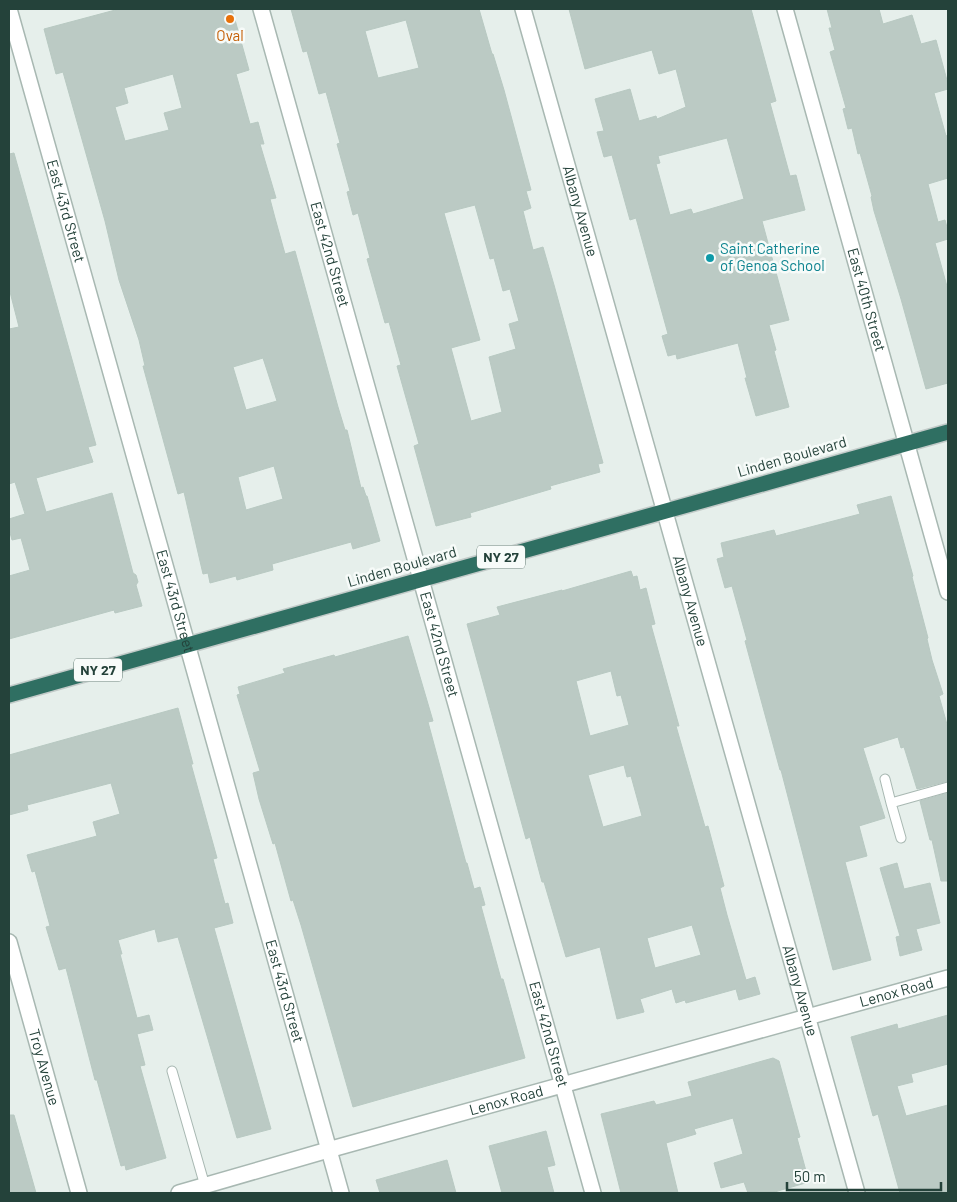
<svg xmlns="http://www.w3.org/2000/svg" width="957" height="1202" font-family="Barlow,sans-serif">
<rect width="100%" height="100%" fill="#e6efeb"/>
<path fill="#bbcac4" stroke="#b8c9c2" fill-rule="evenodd" d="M119,9H232L249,70L236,74L250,124L258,122L264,144H260L276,198L270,199L275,218L285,254L295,251L338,407L345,430H347L361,488L363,487L366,496H367L380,541L353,549L351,542L272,564L273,570L237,580L236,576L210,583L208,573L203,574L184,492L178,494L143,366H145L139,340L119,280L105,221L63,72L56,74L44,29ZM173,74L182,108L164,113L169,130L125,141L115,107L128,103L124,88ZM263,358L277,401L246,410L233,367ZM274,466L283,499L246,510L238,477Z
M291,9H479L492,54H493L504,90L531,190L526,191L531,208L523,211L533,250L543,247L554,285L603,463L598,464L600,472L550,486L551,489L470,513L471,517L436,526L414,446L419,444L397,366L401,365L389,322L385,323L367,259L370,258L358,213L353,215L347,192L350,191L337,144L340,143L326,92L319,94L307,51L303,52ZM406,20L419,68L378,78L365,31ZM475,205L490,259L494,258L503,291L510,289L519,321L509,324L516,349L489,357L502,412L471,421L451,348L480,340L444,213Z
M569,9H751L776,101L770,103L790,176L796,175L805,210L762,221L789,320L769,325L776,350L774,351L789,407L756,416L745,378H747L738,343L677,359L676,354L668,356L662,336L668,334L636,218L630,220L612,155L604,157L597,132L604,131L595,99L630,89L639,121L656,116L657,119L686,107L676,69L659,74L652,50L585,69ZM727,138L744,199L693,214L691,209L670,215L656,164L660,163L658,156Z
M827,9H879L883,24L912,15L921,44L936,40L948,84V89L934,93L946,136L948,135V178L928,184L938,222L945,220L948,231V239L935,243L948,290V383L926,389L901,299L874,211L871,197L872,196L860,153L858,154L852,128L848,129L843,109L846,108L830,52L835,50L829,28H832Z
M14,153L96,445L88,447L93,462L36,478L46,512L112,493L133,573L136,575L138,582L136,585L142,606L115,613L114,610L9,639V576L30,570L21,538L12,540L9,529V519L25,514L15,482L9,484V329L19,327L9,288V154Z
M891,496L913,576L912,577L928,638L927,639L932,660L943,694L939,696L948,728V781L917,789L904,747L901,748L898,737L863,748L885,818L859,826L867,856L845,862L871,960L833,970L781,770H780L745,641L747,640L732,586L725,588L717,559L724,557L721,543L774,530L776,536L860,514L857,505Z
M631,571L633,577L637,576L640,590L646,588L655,624L651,625L679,726H676L705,827L708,826L724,886L720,888L727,915L746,980L755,977L760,994L739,1000L736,989L686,1003L685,1000L676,1003L672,989L640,999L644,1012L617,1019L600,947L566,957L544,882H542L530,837L526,839L467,624L500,615L497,607L562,590V591ZM611,671L617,696L621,695L629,725L590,736L576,681ZM624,765L627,777L631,776L642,816L603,827L588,775ZM692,925L701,955L655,968L647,938Z
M408,636L433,721L428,722L466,863H467L474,889L480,887L485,905L481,906L501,979H503L525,1058L353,1107L301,925L293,900L291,901L275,843L273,844L259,799L253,773L260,771L237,695L240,694L238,687L285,673L283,669L334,655L335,657Z
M178,708L193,764H191L217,858L213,859L225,904L228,903L233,923L214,928L271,1129L237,1138L178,937L158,942L155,929L118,940L122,954H120L137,1018L149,1015L153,1030L137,1034L145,1065L140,1066L166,1158L126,1170L125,1165L121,1166L97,1080H95L66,968L59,970L46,927L50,926L35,871L32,872L27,855L97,836L93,822L120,814L111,783L27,805L28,810L9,815V755Z
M948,793V881H941L932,840H930L920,801Z
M897,863L904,889L930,883L940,923L916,929L922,950L900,956L896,937L900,936L880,868Z
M948,1015V1064L911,1074L913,1082L897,1086L906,1116L948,1105V1193H900L878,1114L873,1116L851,1037L897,1024L898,1029Z
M773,1058L779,1061L800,1137L797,1138L809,1182L771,1193H748L744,1182L721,1188L714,1163L743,1154L733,1118L694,1129L696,1134L666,1143L678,1193H621L601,1114L654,1101L656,1105L692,1096L688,1082Z
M9,1115H14L36,1193H9Z
M546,1131L555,1165L547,1167L554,1193H502L489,1146Z
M447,1160L456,1193H380L376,1180Z"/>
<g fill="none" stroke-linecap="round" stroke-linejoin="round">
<g stroke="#a8b8b2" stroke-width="11">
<path id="lane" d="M885,779L891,803
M901,838L891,803L948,787
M172,1071L205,1186"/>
</g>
<g stroke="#a8b8b2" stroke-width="18">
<g id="street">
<path id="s1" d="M9,9L341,1193"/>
<path id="s2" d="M261,9L593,1193"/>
<path id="s3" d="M523,9L857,1193"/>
<path id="s4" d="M785,9L948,592"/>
<path id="s5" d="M9,942L79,1193"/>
<path id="s6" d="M179,1193L328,1150L948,978"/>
</g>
</g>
<g stroke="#c2cac8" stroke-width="18">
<path id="highway" d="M9,695L948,432"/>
</g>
<use href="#lane" stroke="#fff" stroke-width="9"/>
<use href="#street" stroke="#fff" stroke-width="15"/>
<use href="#highway" stroke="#2f6f62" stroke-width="15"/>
</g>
<circle fill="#e8710a" stroke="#f7fbf9" stroke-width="2" cx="230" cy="19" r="5"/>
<circle fill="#0f9aa8" stroke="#f7fbf9" stroke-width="2" cx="710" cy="258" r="5"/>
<g text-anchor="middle" stroke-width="5" stroke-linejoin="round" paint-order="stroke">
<g fill="#f7fbf9" stroke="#637a73" stroke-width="1">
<rect x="477" y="545.5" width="48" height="23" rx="4"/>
<rect x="74" y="658.5" width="48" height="23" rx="4"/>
</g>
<g font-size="14" font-weight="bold" fill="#24423a">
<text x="501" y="562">NY 27</text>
<text x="98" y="675">NY 27</text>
</g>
<g font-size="15" fill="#c56008" stroke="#f7fbf9">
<text x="230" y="41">Oval</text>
</g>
<g font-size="15" fill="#24423a" stroke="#f7fbf9">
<text dy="5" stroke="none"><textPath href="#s1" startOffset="210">East 43rd Street</textPath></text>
<text dy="5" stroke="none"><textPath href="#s3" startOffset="210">Albany Avenue</textPath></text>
<text dy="5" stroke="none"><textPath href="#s2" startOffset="255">East 42nd Street</textPath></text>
<text dy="5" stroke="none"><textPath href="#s4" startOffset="302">East 40th Street</textPath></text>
<text transform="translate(792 457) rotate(-16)" y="5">Linden Boulevard</text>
<text transform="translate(402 567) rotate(-16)" y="5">Linden Boulevard</text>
<text dy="5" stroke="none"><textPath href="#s1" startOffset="615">East 43rd Street</textPath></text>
<text dy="5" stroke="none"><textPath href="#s3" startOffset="615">Albany Avenue</textPath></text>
<text dy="5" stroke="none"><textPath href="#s2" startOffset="660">East 42nd Street</textPath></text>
<text dy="5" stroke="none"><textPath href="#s1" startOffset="1020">East 43rd Street</textPath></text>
<text dy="5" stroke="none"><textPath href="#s3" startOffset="1020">Albany Avenue</textPath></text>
<text dy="5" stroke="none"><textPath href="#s6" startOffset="745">Lenox Road</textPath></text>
<text dy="5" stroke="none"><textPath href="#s2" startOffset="1065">East 42nd Street</textPath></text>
<text dy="5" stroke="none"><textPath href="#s5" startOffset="130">Troy Avenue</textPath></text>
<text dy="5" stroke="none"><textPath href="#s6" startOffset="340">Lenox Road</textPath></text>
</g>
<g font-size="15" fill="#0d838f" stroke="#f7fbf9" text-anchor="start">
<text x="720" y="254">Saint Catherine<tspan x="720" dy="17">of Genoa School</tspan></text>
</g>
</g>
<rect width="957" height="1202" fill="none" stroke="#24423a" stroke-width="20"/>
<path d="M787 1182v8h154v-8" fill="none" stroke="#24423a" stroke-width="2.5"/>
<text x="794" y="1182" font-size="15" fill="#24423a" stroke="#f7fbf9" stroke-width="4" paint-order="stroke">50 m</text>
</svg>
